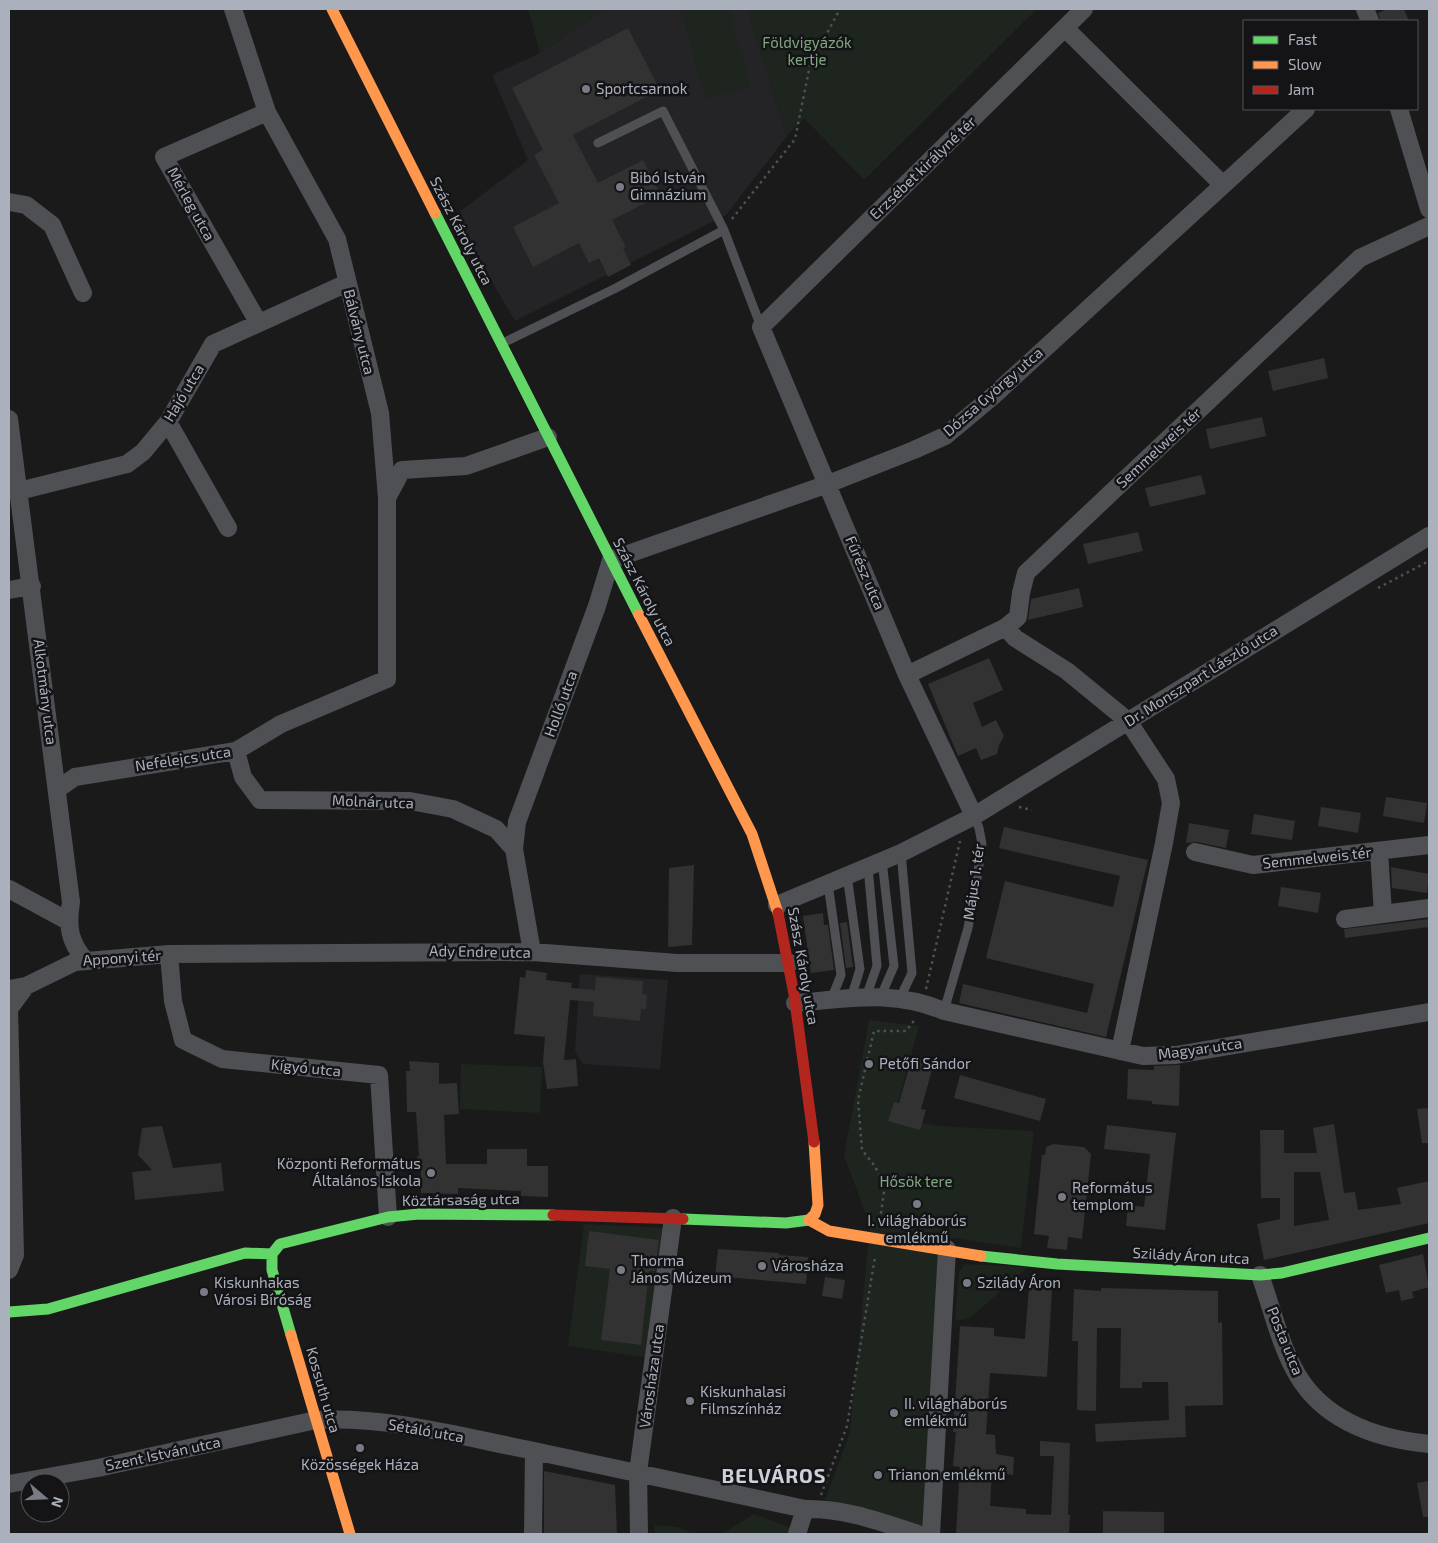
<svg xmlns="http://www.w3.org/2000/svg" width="1438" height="1543" font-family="'Exo 2',sans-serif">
<rect width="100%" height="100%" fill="#1a1a1b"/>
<path fill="#242427" d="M605,9H747L787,136L726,215L515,321L454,216L528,160L492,75L540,53Z
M580,974L668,980L660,1069L583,1064L575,1050Z"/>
<path fill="#1d251e" d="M528,9H605L540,53Z
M681,9H729L750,87L705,99Z
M747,9H1037L864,180L804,118L787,136Z
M869,1020L919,1026L894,1117L938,1126L1034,1131L1021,1248L941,1236L925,1530L825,1500L850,1432L870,1225L844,1156Z
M461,1064L542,1067L540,1113L460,1109Z
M584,1224L667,1228L650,1358L568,1346Z
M965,1264L1028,1267L970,1318L955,1321L959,1272Z
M754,1514L794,1529L793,1534H717L724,1533Z
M655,1525L677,1527L694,1534H655Z"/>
<path fill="#323233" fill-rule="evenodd" d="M1388,9H1404L1409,21H1380L1378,13Z
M628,28L660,90L573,135L598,183L643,160L661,195L612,220L626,247L623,248L631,265L608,277L599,258L589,263L579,243L533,267L513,227L559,203L534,155L543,150L512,88Z
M1324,358L1328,378L1273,391L1268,371Z
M1262,417L1266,436L1210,449L1206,429Z
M1201,475L1206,494L1150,507L1145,488Z
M1138,532L1143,551L1088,564L1083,544Z
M1079,588L1083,607L1028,620L1031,599Z
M989,658L1003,690L973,703L982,727L996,720L1004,736L999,745L997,754L981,760L976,748L958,756L928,684Z
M1386,797L1427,803L1424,823L1383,816Z
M1321,807L1361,813L1358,833L1318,826Z
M1254,814L1295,821L1292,840L1251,834Z
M1189,823L1229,830L1226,848L1197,842L1186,843Z
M1004,827L1148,860L1106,1037L959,1003L963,984L1087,1013L1094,984L986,958L1005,881L1113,907L1120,876L999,848Z
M694,865L692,945L668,947L669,868Z
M1391,867L1429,874L1427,893L1392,888Z
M1281,887L1321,893L1318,913L1278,906Z
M823,913L824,925H828L834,970L811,973L803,916Z
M1429,919V927L1345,938L1344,929Z
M847,922L853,967L846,968L840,923Z
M526,970L547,973L546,980L572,983L571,988L595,990L596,977L643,981L642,994L647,995L646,1009H641L640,1021L593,1016L594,1002L570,1000L564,1060L576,1059L578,1086L547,1089L543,1062L545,1037L514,1034L520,977L525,978Z
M912,1057L934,1063L921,1109L926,1110L920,1130L888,1121L894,1102L899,1103Z
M409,1061L439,1063V1084L457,1083L459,1114L444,1115L446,1164H487V1149H527V1166H548V1197L521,1196V1191L458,1188V1194L421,1193V1170H417V1156H419L416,1112H407L406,1071H410Z
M1180,1065L1179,1106L1152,1104V1101L1127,1099L1128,1069L1154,1070V1066Z
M960,1075L1046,1099L1040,1121L954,1098Z
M1429,1108V1143H1422L1417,1109Z
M1334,1124L1344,1193L1355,1192L1358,1210L1401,1204L1397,1188L1429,1181V1223L1264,1260L1257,1224L1280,1219V1198H1261L1260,1130H1284V1153H1317L1313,1128ZM1294,1172H1320L1329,1220L1294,1226Z
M1107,1125L1176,1133L1165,1230L1126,1226L1128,1205L1144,1207L1150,1154L1104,1149Z
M162,1126L173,1168L221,1163L224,1191L135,1200L132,1172L152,1170L138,1155L142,1128Z
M1053,1144L1084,1147L1091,1154L1082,1239L1068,1237L1067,1250L1047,1248L1049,1236L1034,1234L1042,1155H1045L1046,1147Z
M589,1231L659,1240L655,1271H649L641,1345L601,1340L610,1269L585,1266Z
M718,1249L779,1253V1255L808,1257L806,1284L715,1276Z
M1423,1254L1429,1287L1412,1292L1414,1298L1401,1301L1399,1290L1386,1293L1379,1265Z
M825,1277L845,1280L842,1299L822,1296Z
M1029,1287L1052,1289L1047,1377L990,1373L986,1434L995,1435L996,1454L1014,1457L1013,1475L992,1472L990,1506L1026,1509V1514L1051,1515L1054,1456H1040V1441L1070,1443L1068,1515H1070L1069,1534H956L960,1467L953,1466L956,1432H953L960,1326L994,1328V1336L1025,1339Z
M1101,1288L1218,1291V1323L1222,1322L1223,1405L1185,1406L1186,1437L1096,1442L1095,1424L1169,1420L1168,1382H1142V1388H1120L1121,1328H1097L1096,1411L1077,1410L1078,1341H1072L1074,1289L1101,1291Z
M544,1471L615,1485L617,1534H544Z
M1429,1481V1517H1423L1417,1483Z
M1103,1511L1164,1512V1534H1103Z"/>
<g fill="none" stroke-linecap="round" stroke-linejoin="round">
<path stroke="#505155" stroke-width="2.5" stroke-dasharray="2.5 4" stroke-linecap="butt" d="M732,219L795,139L810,65L840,9
M1378,588L1429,561
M1019,807L1032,810
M926,989L960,841
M880,1220L885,1185L874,1165L862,1150L858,1100L874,1031H906L916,1018
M821,1495L847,1426L875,1257"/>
<path stroke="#4e5054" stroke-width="9" d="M724,230L761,327
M503,343L614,289L724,230L663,111L598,143
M847,875L860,969L851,998
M828,884L841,975L831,1000
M881,996L894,966L882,860
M866,997L877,966L868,867
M900,998L912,973L901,853
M944,1011L968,928L978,872L982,844L979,828L974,816"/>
<path stroke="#4e5054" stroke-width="18" d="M1365,9L1370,21
M1065,28L1223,185
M1399,109L1429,209
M9,202L26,205L52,225L83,293
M258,322L164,157L267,112
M9,419L71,902C67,926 69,942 86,961
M168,422L228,528
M19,491L127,464L143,452L168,422L213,344L347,283
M387,498L402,470L466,466L548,437
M9,590L32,586
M1006,627L1015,638L1067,671L1128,721L1166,779L1171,803L1164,843L1120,1051
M907,675L1006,627L1018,617L1021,593L1026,573L1360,258L1429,226
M236,751L243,777L260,800L410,801L453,809L496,829L514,849L532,952
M58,789L75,777L236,751L281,724L387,679V498L380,413L337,239L267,112L233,9
M974,816L907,675L761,327L1084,9
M514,849L517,822L597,606L611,560L828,484L914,450L945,436L993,396L1306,109
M1379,851L1383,914
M1195,852L1253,865L1429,845
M9,889L68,921
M777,905L901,853L974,816L1429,536
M1345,919L1429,908
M169,954L173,1001L183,1040L222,1059L379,1075L388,1217
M9,989L26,986L75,962L169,954L532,952L677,963H790
M795,1003C848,999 893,989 944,1011L1143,1056L1176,1055L1429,1012
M9,1270L15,1255L9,1009L26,986
M1260,1275C1272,1308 1280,1346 1298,1376C1326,1422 1379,1439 1429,1444
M9,1484L98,1468L316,1420C389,1416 463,1437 534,1451
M533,1534L534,1451L805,1509C844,1508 881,1522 918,1534
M639,1534L638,1472L673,1218
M797,1534L805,1509
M931,1534L947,1249"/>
<path stroke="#63d668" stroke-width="11" d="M435,213L639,615
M683,1219L786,1223L809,1220
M981,1256L1057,1264L1260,1275L1282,1273L1429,1238
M9,1312L48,1309L245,1253L272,1254
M291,1335L272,1270V1254L280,1244L388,1217L419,1214L553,1215"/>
<path stroke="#ff974d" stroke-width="11" d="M332,9L435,213
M639,615L752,834L778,913
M809,1220L815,1214L818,1205L814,1142
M809,1220L829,1231L981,1256
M291,1335L350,1534"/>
<path stroke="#b3261e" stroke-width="11" d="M778,913L794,994L814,1142
M553,1215L683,1219"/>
</g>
<g fill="#787c84" stroke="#141417" stroke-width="2">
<circle cx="586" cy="89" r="5"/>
<circle cx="620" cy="187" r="5"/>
<circle cx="869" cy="1064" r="5"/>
<circle cx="431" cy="1173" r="5"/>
<circle cx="1062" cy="1197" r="5"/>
<circle cx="917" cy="1204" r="5"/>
<circle cx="762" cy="1266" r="5"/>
<circle cx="621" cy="1270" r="5"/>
<circle cx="967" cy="1283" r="5"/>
<circle cx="204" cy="1292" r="5"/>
<circle cx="690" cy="1401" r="5"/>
<circle cx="894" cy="1413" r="5"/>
<circle cx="360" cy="1448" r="5"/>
<circle cx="878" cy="1475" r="5"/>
</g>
<g text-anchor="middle" stroke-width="5" stroke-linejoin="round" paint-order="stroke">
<g font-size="15" fill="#80a880" stroke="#141417">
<text x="807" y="48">Földvigyázók<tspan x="807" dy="17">kertje</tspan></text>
<text x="916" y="1187">Hősök tere</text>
</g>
<g font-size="15" fill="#abb1bc" stroke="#141417" text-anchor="start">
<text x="596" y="94">Sportcsarnok</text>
<text x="630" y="183">Bibó István<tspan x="630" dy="17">Gimnázium</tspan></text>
<text x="879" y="1069">Petőfi Sándor</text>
<text x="421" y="1169" text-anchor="end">Központi Református<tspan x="421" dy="17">Általános Iskola</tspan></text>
<text x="1072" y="1193">Református<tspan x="1072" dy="17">templom</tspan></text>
<text x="917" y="1226" text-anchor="middle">I. világháborús<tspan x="917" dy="17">emlékmű</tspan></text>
<text x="631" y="1266">Thorma<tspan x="631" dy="17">János Múzeum</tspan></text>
<text x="772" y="1271">Városháza</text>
<text x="214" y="1288">Kiskunhakas<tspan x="214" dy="17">Városi Bíróság</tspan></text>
<text x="977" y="1288">Szilády Áron</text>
<text x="700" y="1397">Kiskunhalasi<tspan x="700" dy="17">Filmszínház</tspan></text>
<text x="904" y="1409">II. világháborús<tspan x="904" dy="17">emlékmű</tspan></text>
<text x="360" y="1470" text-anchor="middle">Közösségek Háza</text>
<text x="888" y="1480">Trianon emlékmű</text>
</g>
<g font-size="15" fill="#abb1bc" stroke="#141417">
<text transform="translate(923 168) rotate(-44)" y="5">Erzsébet királyné tér</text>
<text transform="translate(191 204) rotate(61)" y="5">Mérleg utca</text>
<text transform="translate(461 231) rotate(63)" y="5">Szász Károly utca</text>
<text transform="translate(359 332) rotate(76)" y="5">Bálvány utca</text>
<text transform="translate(993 392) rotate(-41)" y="5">Dózsa György utca</text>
<text transform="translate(184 393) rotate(-59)" y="5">Hajó utca</text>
<text transform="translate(1159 448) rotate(-43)" y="5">Semmelweis tér</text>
<text transform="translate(865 573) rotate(67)" y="5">Fűrész utca</text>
<text transform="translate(644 592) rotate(63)" y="5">Szász Károly utca</text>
<text transform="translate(1201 676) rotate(-32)" y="5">Dr. Monszpart László utca</text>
<text transform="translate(45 692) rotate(83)" y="5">Alkotmány utca</text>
<text transform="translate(561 704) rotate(-70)" y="5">Holló utca</text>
<text transform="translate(183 759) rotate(-9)" y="5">Nefelejcs utca</text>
<text transform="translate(373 802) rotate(2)" y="5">Molnár utca</text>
<text transform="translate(1317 858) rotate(-6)" y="5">Semmelweis tér</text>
<text transform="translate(974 882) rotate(-82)" y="5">Május 1. tér</text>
<text transform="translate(480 952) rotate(1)" y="5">Ady Endre utca</text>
<text transform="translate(122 958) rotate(-4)" y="5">Apponyi tér</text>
<text transform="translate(803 966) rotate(80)" y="5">Szász Károly utca</text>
<text transform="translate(1200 1049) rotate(-8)" y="5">Magyar utca</text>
<text transform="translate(306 1068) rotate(6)" y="5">Kígyó utca</text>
<text transform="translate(461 1200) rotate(-1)" y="5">Köztársaság utca</text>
<text transform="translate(1191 1256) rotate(3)" y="5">Szilády Áron utca</text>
<text transform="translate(1285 1341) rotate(68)" y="5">Posta utca</text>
<text transform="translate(652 1376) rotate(-82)" y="5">Városháza utca</text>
<text transform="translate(323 1390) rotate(74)" y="5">Kossuth utca</text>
<text transform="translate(426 1431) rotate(10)" y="5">Sétáló utca</text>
<text transform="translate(163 1454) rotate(-12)" y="5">Szent István utca</text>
</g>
<g font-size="20" font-weight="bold" letter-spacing="1" fill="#ccd0d8" stroke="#141417">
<text x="774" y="1483">BELVÁROS</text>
</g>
</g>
<rect width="1438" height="1543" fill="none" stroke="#abb1bc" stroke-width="20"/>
<rect x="1243" y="20" width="175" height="90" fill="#141417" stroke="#505359"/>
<rect x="1253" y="36" width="25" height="8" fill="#63d668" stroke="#505359"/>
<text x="1288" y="45" font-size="15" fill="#abb1bc">Fast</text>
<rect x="1253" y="61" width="25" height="8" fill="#ff974d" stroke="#505359"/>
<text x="1288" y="70" font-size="15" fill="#abb1bc">Slow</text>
<rect x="1253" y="86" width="25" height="8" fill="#b3261e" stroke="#505359"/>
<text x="1288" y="95" font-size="15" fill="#abb1bc">Jam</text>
<g transform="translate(45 1498) rotate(109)"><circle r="24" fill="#141417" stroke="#505359"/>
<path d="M0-4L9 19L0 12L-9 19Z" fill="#787c84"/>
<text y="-8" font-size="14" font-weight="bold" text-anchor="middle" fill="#abb1bc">N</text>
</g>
</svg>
